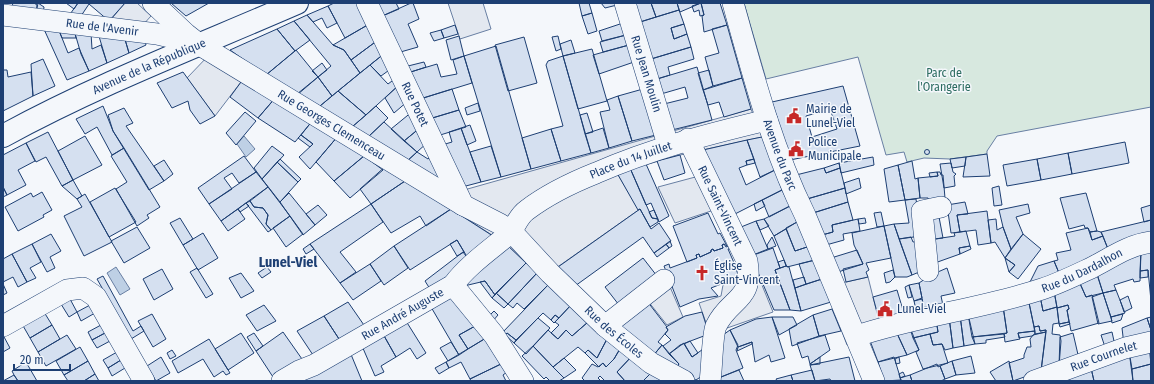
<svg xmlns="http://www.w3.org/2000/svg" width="1154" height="384" font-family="'Fira Sans Condensed',sans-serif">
<rect width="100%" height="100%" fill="#f4f7fb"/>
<path fill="#d7e8df" stroke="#687fa3" d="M744,3H1151V107L997,136L987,151V154L950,159L924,158L907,162L904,152L886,155L858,57L766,79Z"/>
<path fill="#e3e8f0" stroke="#687fa3" d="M125,3H137L151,16L142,26L108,23Z
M448,3H483L491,29L460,39Z
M209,55L244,78L215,116L187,78Z
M751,109L762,137L680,155L617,173L636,205L640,209L542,278L506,244L459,214L464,190Z
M699,176L714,210L675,223L658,187Z
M664,273L683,317L667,325L640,291Z
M757,273L773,312L710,334L699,303L721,296L723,285Z
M868,277L882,333L847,345L826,290L846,282Z"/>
<path fill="#bed0e5" stroke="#687fa3" d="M244,136L255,149L246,157L237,144Z
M116,267L130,289L120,295L107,273Z"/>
<path fill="#d5e0f0" stroke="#1d3f73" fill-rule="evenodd" d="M13,3H34L37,5L36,14L11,10Z
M38,3L44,7L43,15L36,14Z
M66,3H78L74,9Z
M78,3H125L109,21L89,4L79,19L68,17Z
M171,3H209L186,16Z
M334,3H361L371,23L345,38L328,6Z
M373,3H396L399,9L380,17Z
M411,3H413L419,19L408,24L418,47L397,53L380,17Z
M579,3H589L592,13L582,16Z
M601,3H617V5L605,8Z
M634,3H651L656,17L640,22Z
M651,3H677L679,10L656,17Z
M677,3H720L727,25L704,32L702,16L704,15L701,3L680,12Z
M701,3L704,15L700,16L699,10L694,12L692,6Z
M328,6L337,23L327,28L322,18L313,22L307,15Z
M679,10L684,24L671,28L674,39L687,34L691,47L651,59L640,22Z
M592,13L597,31L588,34L582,16Z
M307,15L333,45L344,50L360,73L332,96L318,77L331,66L294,21Z
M294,21L310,40L295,51L277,29Z
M371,23L378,40L351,60L344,50L333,45Z
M623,23L626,35L602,41L599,31Z
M684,24L687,34L674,39L671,28Z
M455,25L458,34L444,38L441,30Z
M727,25L742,78L713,86L705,57L719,53L712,29Z
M43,27L58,28L68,53L79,48L89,71L67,80Z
M58,28L74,30L76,38H62Z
M277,29L295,51L266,75L230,50Z
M74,30L91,33L92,49L101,45L107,63L89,71L81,54Z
M441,30L444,38L434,41L430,33Z
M98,33L124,36L129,53L107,63Z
M626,35L629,45L603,52L600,42Z
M124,36L144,38L146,45L129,53Z
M459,36L464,56L451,60L446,40Z
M558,36L561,49L556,51L552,37Z
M524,37L537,83L508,91L495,45Z
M378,40L385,53L360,73L351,60Z
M571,40L575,53L563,56L560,44Z
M629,45L634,62L599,74L593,55Z
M496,46L531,169L501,177L464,56Z
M691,47L694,59L668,67L670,75L657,79L651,59Z
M592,49L607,101L578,109L563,56Z
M296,50L318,77L297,94L266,75Z
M385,53L392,68L381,76L370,65Z
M464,56L472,83L420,99L407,73L437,64L441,77L457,74L453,60Z
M563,56L591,153L561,161L551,129L563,126L546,65L548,61Z
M43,59L55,86L33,96L31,64Z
M424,62L426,67L411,72L408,66Z
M322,63L327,70L318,77L312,71Z
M370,65L388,84L396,78L400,84L366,115L338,91Z
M697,67L712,120L672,130L664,104L688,98L685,87L661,94L657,79Z
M3,70H7L8,77L31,72L33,96L3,111Z
M709,70L713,86L703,90L698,73Z
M183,72L215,116L200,124L190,110L188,101L172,108L157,83Z
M318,77L332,96L320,106L297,95Z
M244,78L276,97L258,118L230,97Z
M742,78L751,109L724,117L719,102L708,105L703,90Z
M400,84L408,101L394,113L385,98Z
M843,86L860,146L790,160L772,102ZM830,109L837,129L812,137L806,116Z
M452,89L459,110L429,119L420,99Z
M643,89L656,135L632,141L618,96Z
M338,91L366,115L352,127L320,106Z
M618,96L632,141L609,148L600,112L610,110L607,100Z
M276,97L313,120L295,142L258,118Z
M478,103L480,111L467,115L465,108Z
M103,106L113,131L124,148L112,155L97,127L85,134L76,119Z
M376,106L388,118L367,138L352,127Z
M124,108L133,123L126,126L164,181L149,190L113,131L108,115Z
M459,110L466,127L437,136L429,119Z
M413,111L421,127L404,141L391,129Z
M245,112L256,121L236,145L226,133Z
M587,113L593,132L585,134L580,115Z
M313,120L338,136L310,169L299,157L313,144L301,135Z
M384,122L417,152L406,162L367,138Z
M470,125L476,141L467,145L461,128Z
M421,127L428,142L417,152L404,141Z
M461,128L481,182L462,187L442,145L452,142L449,132Z
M603,128L609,148L591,153L585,134Z
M551,129L561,161L531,169L522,138Z
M48,132L73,180L62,186L46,157L36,162L26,143Z
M301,135L313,144L310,147L298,138Z
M85,136L102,165L73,180L58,151Z
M338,136L364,156L334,181L316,162Z
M762,137L775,170L760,177L747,140Z
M747,140L754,159L746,161L747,165L739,168L746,185L775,170L782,190L733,215L703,150Z
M1125,142L1129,163L1072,174L1068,153Z
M26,143L35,161L18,170L26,185L7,195L3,187V155Z
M272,146L284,155L262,179L254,168Z
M491,146L501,177L481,182L470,152Z
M124,148L160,207L147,215L149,218L137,226L116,189L127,182L111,156Z
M924.5 152a2.5 2.5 0 1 1 5 0a2.5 2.5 0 1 1-5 0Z
M417,152L428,159L434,154L443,186L406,162Z
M1068,153L1072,174L1041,180L1037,159Z
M987,154L990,176L963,177L966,157Z
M680,155L685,173L664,180L657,161Z
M244,156L256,172L239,183L232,173L224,178L232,189L209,204L198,188Z
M364,156L383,170L350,198L334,181Z
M873,157L874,165L841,173L839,163Z
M966,157L965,166L952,168L950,159Z
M280,159L301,179L298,182L277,162Z
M754,159L755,163L747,165L746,161Z
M1037,159L1041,180L1007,186L1003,165Z
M164,160L173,174L164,181L154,166Z
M912,161L915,179L918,178L920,198L905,200L898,165Z
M277,162L298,182L280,202L262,179Z
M839,163L840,168L826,173L824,168Z
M951,163L953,172L956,174L954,176L955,186L944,188L940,164Z
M646,164L669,216L659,222L651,203L646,205L630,168Z
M387,165L408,179L371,204L360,189Z
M898,165L905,200L916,199L921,236L899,239L894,224L909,223L905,200L889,202L884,169Z
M630,168L652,218L658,219V222L650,227L640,209L638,210L617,173Z
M824,168L826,173L840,168L845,188L807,199L796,175Z
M256,172L268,187L221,221L209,204Z
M937,172H940L941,175H943L945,198L929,201L928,198H920L918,178L938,176Z
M937,172L938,176L930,177L929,173Z
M859,178L861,188L846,194L844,183Z
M408,179L451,209L426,226L420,216L391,233L371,204Z
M73,180L82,196L77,199L62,186Z
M999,186L1002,205L994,206L992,188Z
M3,187L7,195L3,197Z
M268,187L290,216L271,230L266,224L268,215L263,208L254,207L250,201Z
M115,188L136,222L109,237L90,202Z
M845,188L848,202L813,213L807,199Z
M782,190L790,206L769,217L762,200Z
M42,192L52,210L43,215L44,217L18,231L5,207L31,193L33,197Z
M289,193L315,225L303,235L280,202Z
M1086,193L1097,231L1090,232L1088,228H1085L1084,225L1069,229L1060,198Z
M85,194L112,242L84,256L64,216L82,207L77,199Z
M762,200L765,206L756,211L754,204Z
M250,201L254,207L263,208L268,215L266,224L271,230L268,232L246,203Z
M848,202L853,220L832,225L833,232L822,235L813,213Z
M965,202L968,214L957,215L960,232L951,233L947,205Z
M246,203L249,206L240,212L238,209Z
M371,204L383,222L340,252L356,272L340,283L310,244Z
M1028,204L1030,213L1016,217L1023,234L1011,249L1003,227L999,210Z
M318,205L327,215L315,225L306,214Z
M1151,205V220L1144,222L1141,208Z
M790,206L797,222L774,236L764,219Z
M238,209L245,219L228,231L221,221Z
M451,209L496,238L469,260L457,240L410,270L394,246Z
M640,209L651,229L659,223L671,241L654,253L643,237L575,286L558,267Z
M654,210L657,217L658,219L652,218L649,212Z
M987,211L991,243L978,245L976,230L960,232L957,215Z
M881,212L884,226L877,227L874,213Z
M708,213L718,234L720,233L727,246L724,244L722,245L723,248L714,251L713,249L711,250V252L700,257L699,254L696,255L697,258L687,262L673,226Z
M290,216L303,234L286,247L273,228Z
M939,217L943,238L928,240L926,220Z
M180,218L193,239L183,245L170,223Z
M865,218L866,223L859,224L858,219Z
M764,219L769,226L760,230L756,221Z
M858,219L860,231L843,234L844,240L826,245L822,235L833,232L832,225Z
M996,219L997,230L1003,227L1011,249L1005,258L995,242L991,243L988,220Z
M1151,220V234L1108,249L1101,232Z
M756,221L768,249L753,255L741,227Z
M797,222L810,246L795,251L786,228Z
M894,224L912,275L907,277H895L884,226Z
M884,226L891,258L866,263L869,270L866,272L868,277L846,282L843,269L863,264L854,245L852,233Z
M137,227L150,248L124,263L111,241Z
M1088,228L1092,240L1103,236L1108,249L1059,273L1054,261L1058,260L1056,253L1071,250L1066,233Z
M786,229L795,251L810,246L815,260L787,267L774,236Z
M966,231L970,246L959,248L960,254L932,264L928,240L955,236L954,233Z
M1097,231L1101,232L1103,236L1092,240L1090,232Z
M203,233L218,258L198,270L183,245Z
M51,234L61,251L50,257L55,268L47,272L32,244Z
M1023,234L1041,249L1018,279L1009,272L1015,265L1005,258Z
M772,237L776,246L768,249L767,245Z
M911,237L913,242L921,241L924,270L912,275L899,239Z
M457,240L464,252L457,256L450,244Z
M670,241L672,246L669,248L666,244Z
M32,244L41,262L30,268L36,278L27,282L12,254Z
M310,244L314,249L306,254L303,249Z
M506,244L526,263L495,295L485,281L464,286Z
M666,244L669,248L657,257L654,253Z
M724,244L726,247L731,245L732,248L728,249L735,265L739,263L740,266L736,269L739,277L711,288L718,296L699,299L680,307L664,266L669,264L670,268L697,258L696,255L699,254L700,257L711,252V250L713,249L714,251L723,248L722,245Z
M394,246L408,268L384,285L370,264Z
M970,246L971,249L960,254L959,248Z
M773,248L780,268L775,270L790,310H774L751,256Z
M857,250L863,264L838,272L831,258Z
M1151,250V301L1148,270L1140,271L1141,251Z
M1141,251L1140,281L1134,282L1133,279L1114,285L1116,290L1103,293L1096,271Z
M463,252L469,260L430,289L425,281Z
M12,254L27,282L18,287L13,277L3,282V259Z
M643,258L657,276L619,305L605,287Z
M1005,258L1015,265L1009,272Z
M784,260L786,266L780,268L778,262Z
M815,260L822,279L806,284L799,264Z
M1054,261L1059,273L1027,288L1038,266Z
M526,263L537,273L508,304L496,293Z
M370,264L381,281L353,300L340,283Z
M786,266L789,267L801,311L790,310L775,270Z
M267,267L271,272L262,278L258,273Z
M197,268L213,294L206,298L190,272Z
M947,268L955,293L941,296L944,310L925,313L919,283L931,275Z
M162,269L173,289L154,300L143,279Z
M893,270L895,277L890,282L886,283L884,273Z
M1148,270V277L1140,278V271Z
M1096,271L1103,293L1086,297L1078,279Z
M241,273L254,291L241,298L229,278Z
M537,273L549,284L524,309L517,303L513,308L508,304Z
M103,276L133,331L141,326L144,331L131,339L97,279Z
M804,277L806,284L795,288L793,280Z
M822,279L831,302L801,311L795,288Z
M1078,279L1086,297L1092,295L1099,323L1071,331L1067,310L1069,309L1068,305L1057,308L1054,291Z
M485,281L495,295L492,298L480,282Z
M919,283L922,298L914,301L909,285Z
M3,284L7,293L3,295Z
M549,284L571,305L559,318L555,315L551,320L543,313L516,340L507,333L505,335L502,333Z
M909,285L912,297L908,298L905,287Z
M897,290L905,317L880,323L873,297Z
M1116,290L1125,313L1111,317L1103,293Z
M1054,291L1057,307L1043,311L1040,296Z
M496,293L508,304L504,308L492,298Z
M1103,293L1112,321L1098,324L1092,297Z
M451,295L477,325L459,335L468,349L459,355L431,307Z
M1040,296L1043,311L1057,307L1059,323L1053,324L1052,334L1060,335L1061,341L1059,366L1041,371L1046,330L1040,331L1039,326L1034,327L1028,298Z
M1128,296L1132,308L1124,312L1120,300Z
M1028,298L1035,331L1018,333L1020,339L1005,342L1004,334L1007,333L1003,306Z
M70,299L77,312L69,317L61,304Z
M922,299L925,313L917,314L914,301Z
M647,301L667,327H666L668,330L658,342L662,345L653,356L617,326Z
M348,302L366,328L341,342L324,316Z
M90,305L95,313L81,321L77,312Z
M264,305L276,321L257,331L246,315Z
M571,305L588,322L572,336L566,330L558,339L551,333L559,325L555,322Z
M1068,305L1069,309L1067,310L1069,322L1059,324L1057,308Z
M1003,306L1007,333L972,337L968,314Z
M832,309L841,331L819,336L813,315Z
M494,311L498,315L492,322L488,317Z
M44,312L52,325L30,338L22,324Z
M702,312L709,334L680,345L669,354L663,346L671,340L665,334L668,330L666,327L685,316Z
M152,314L166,339L153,347L138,321Z
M968,314L975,344L964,346L960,315Z
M1123,314L1121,320L1112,323L1111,317Z
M555,315L559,318L554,323L551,320Z
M813,315L819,336L792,346L789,329Z
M960,315L964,346L953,348L949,317Z
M324,316L341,342L315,358L297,331Z
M772,317L785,358L771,362L769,355L755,362L752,342L738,347L730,330L756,319Z
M772,317H793L797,325L779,335Z
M949,317L953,348L945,350L942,344L933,345L930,334L938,332L936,319Z
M1151,317V330L1147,318Z
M538,318L550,328L526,354L514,343Z
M1147,318L1151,330V339L1124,345L1122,328Z
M936,319L938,332L913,338L909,325Z
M406,321L426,353L417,359L410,348L396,357L383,334Z
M588,322L607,339L597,358L588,350L585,353L578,347L553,367L533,346L548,330L558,339L566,330L572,336Z
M1069,322L1070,324L1060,327L1059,324Z
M52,325L60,339L38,352L30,338Z
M101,325L105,333L92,340L88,332Z
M477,325L486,338L468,349L459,335Z
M909,325L919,350L907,355L895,329Z
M1039,326L1040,331L1046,330V332L1035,334L1034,327Z
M895,329L907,355L878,362L869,338Z
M730,330L738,345L736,350L743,368L716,379L720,337Z
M1035,331V334L1032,336L1019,338L1018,333Z
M283,332L302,359L273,377L256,351Z
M1046,332L1041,371L1013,381L1009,363L1024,358V355L1027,347H1031L1030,339L1033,335Z
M1112,332L1114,341L1105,347L1101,335Z
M105,333L110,341L97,348L92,340Z
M241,333L254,353L228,370L215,349Z
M254,333L263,346L256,351L247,337Z
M507,333L516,340L514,343L505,335Z
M1073,333L1079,359L1059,366L1060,337Z
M383,334L396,357L381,366L384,372L375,376L362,346Z
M930,334L933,345L942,344L948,363L923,369L916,352L919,350L913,338Z
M1004,334L1005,337L986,340V343L975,344L972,337Z
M3,335L10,348L3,352Z
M67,335L76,349L46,366L38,352Z
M825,335L830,350L810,364L808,356L802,358L797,343Z
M486,338L501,364L470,379L461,362L449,368L446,362Z
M209,339L230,373L226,375L223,371L214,377L203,359L178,373L172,361Z
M607,339L621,347L614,359L606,367L603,363L599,367L585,353L588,350L597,358Z
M690,341L698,353L692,357L684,344Z
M451,342L459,355L448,361L440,348Z
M752,342V344L737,351L738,347Z
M684,343L692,357L706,347L705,374L696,380L675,369L679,364L669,354Z
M662,345L679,364L675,369L652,357Z
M533,346L553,367L564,378L559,381H550L546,377L544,379L522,356Z
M1149,346L1151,364L1132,369L1129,351Z
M80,347L88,361L64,375L56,361Z
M621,347L632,356L617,372L625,381H605L600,376L598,378L601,381H585L582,378L592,364L598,367L603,363L606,367L614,359Z
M172,350L176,356L170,359L167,353Z
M1129,351L1133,381H1094L1091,368Z
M117,352L121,360L108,368L103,360Z
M350,352L362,381H299Z
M632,356L652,372L643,381H625L617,372Z
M971,356L975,373L956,375L952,361Z
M161,357L170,373L156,381L147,366Z
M820,357V364L810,365V364Z
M849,357L855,381H831L830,379L815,381L810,365Z
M894,357L901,380L884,381L878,362Z
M899,357L900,363L896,364L895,359Z
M564,358L576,370L564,378L553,367Z
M121,360L125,368L112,376L108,368Z
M88,361L95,374L84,381H68L64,375Z
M952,361L956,375L945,379L940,366Z
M1009,361L1013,381H996L990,372Z
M26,362L37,381H18L14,375L12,371Z
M446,362L449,368L439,374L435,368Z
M501,364L507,372L503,375L506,381H471L470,379Z
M937,364L938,367L940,366L945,379L941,381H912L910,375Z
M1151,364V381H1133L1132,369Z
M1091,368L1094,381H1070L1069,376Z
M739,370L744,381H717L716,379Z
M812,370L815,381H793L791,375Z
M652,372L670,381H643Z
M903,372L905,376L900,378L899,374Z
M95,374L99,381H84Z
M14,375L18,381H3Z
M791,375L793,381H777L776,379Z
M910,375L912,381H899L901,380L900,378Z"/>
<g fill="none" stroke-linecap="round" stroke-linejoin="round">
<g stroke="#1d3f73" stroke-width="22">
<g id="minor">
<path id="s1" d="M153,3L186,34L200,45L463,205L500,224L511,231L550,273L605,326L651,363L684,381"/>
<path id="s2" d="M367,3L463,205"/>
<path id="s3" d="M625,3L668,145"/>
<path id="s4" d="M733,3C753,75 772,148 805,215L874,381"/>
<path id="s5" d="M3,15L157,34L196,43"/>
<path id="s6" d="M688,139L747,261C754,302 730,297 716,326C712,335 712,369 710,381"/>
<path d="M928,271L922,211L941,207"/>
<path d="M453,285L494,335L523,381"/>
<path d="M3,326L67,290L83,288L96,297L144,381"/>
<path d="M605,326L664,280"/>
<path id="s7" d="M857,336C917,316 981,309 1042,289C1060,283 1076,275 1093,267C1112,257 1129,245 1151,242"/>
<path id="s8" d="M282,381L299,371L314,365L453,285C468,265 490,250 509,234C516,227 517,217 527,210C548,194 571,183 596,173C651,149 708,134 767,120"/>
<path id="s9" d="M1034,381L1125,348L1151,342"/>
</g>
</g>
<g stroke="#1d3f73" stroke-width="24">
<g id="major">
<path id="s10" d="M3,136C98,84 198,46 297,3"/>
</g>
</g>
<use href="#minor" stroke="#f4f7fb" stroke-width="21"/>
<use href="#major" stroke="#f4f7fb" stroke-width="22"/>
</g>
<defs>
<g id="civic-bare" transform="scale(1.2)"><path d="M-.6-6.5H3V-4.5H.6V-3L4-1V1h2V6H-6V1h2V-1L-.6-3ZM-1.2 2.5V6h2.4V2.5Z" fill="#c62828" stroke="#f4f7fb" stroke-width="2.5" paint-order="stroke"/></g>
<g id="church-bare" transform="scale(1.2)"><path d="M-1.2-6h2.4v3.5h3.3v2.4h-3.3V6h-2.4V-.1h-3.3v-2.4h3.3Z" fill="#c62828" stroke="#f4f7fb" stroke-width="2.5" paint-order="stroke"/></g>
</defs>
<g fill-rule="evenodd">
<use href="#civic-bare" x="794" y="116"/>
<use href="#civic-bare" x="796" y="149"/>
<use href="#church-bare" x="702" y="273"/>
<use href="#civic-bare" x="885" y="309"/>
</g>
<g text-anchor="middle" stroke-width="3" stroke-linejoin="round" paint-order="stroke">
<g font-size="12" fill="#1d3f73" stroke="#f4f7fb">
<text dy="4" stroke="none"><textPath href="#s5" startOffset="100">Rue de l'Avenir</textPath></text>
<text dy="4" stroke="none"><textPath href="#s10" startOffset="162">Avenue de la République</textPath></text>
<text dy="4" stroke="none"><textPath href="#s3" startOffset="74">Rue Jean Moulin</textPath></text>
<text dy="4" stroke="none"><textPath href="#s2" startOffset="112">Rue Potet</textPath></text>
<text dy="4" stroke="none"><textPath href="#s1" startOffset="217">Rue Georges Clemenceau</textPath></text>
<text dy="4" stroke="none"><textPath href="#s4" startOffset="159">Avenue du Parc</textPath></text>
<text dy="4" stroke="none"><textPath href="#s8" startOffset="418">Place du 14 Juillet</textPath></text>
<text dy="4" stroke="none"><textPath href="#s6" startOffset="74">Rue Saint-Vincent</textPath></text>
<text dy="4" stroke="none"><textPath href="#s7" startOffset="235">Rue du Dardalhon</textPath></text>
<text dy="4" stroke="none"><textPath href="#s8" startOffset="138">Rue André Auguste</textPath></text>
<text dy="4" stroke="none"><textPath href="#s1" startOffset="570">Rue des Écoles</textPath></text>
<text dy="4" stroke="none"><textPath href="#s9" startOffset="74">Rue Cournelet</textPath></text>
</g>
<g font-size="12" fill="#2c6c60" stroke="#f4f7fb">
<text x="944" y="77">Parc de<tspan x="944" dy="14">l'Orangerie</tspan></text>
</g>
<g font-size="12" fill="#1d3f73" stroke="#f4f7fb" text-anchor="start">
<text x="806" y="113">Mairie de<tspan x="806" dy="14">Lunel-Viel</tspan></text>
<text x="808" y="146">Police<tspan x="808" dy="14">Municipale</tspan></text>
<text x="714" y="270">Église<tspan x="714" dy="14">Saint-Vincent</tspan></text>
<text x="897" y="313">Lunel-Viel</text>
</g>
<g font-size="14" font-weight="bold" fill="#1d3f73" stroke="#f4f7fb">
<text x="288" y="267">Lunel-Viel</text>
</g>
</g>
<rect width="1154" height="384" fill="none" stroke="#1d3f73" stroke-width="8"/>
<path d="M14 364v6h56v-6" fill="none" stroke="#1d3f73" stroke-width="2"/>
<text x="20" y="364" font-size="12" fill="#1d3f73" stroke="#f4f7fb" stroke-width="3" paint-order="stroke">20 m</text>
</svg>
